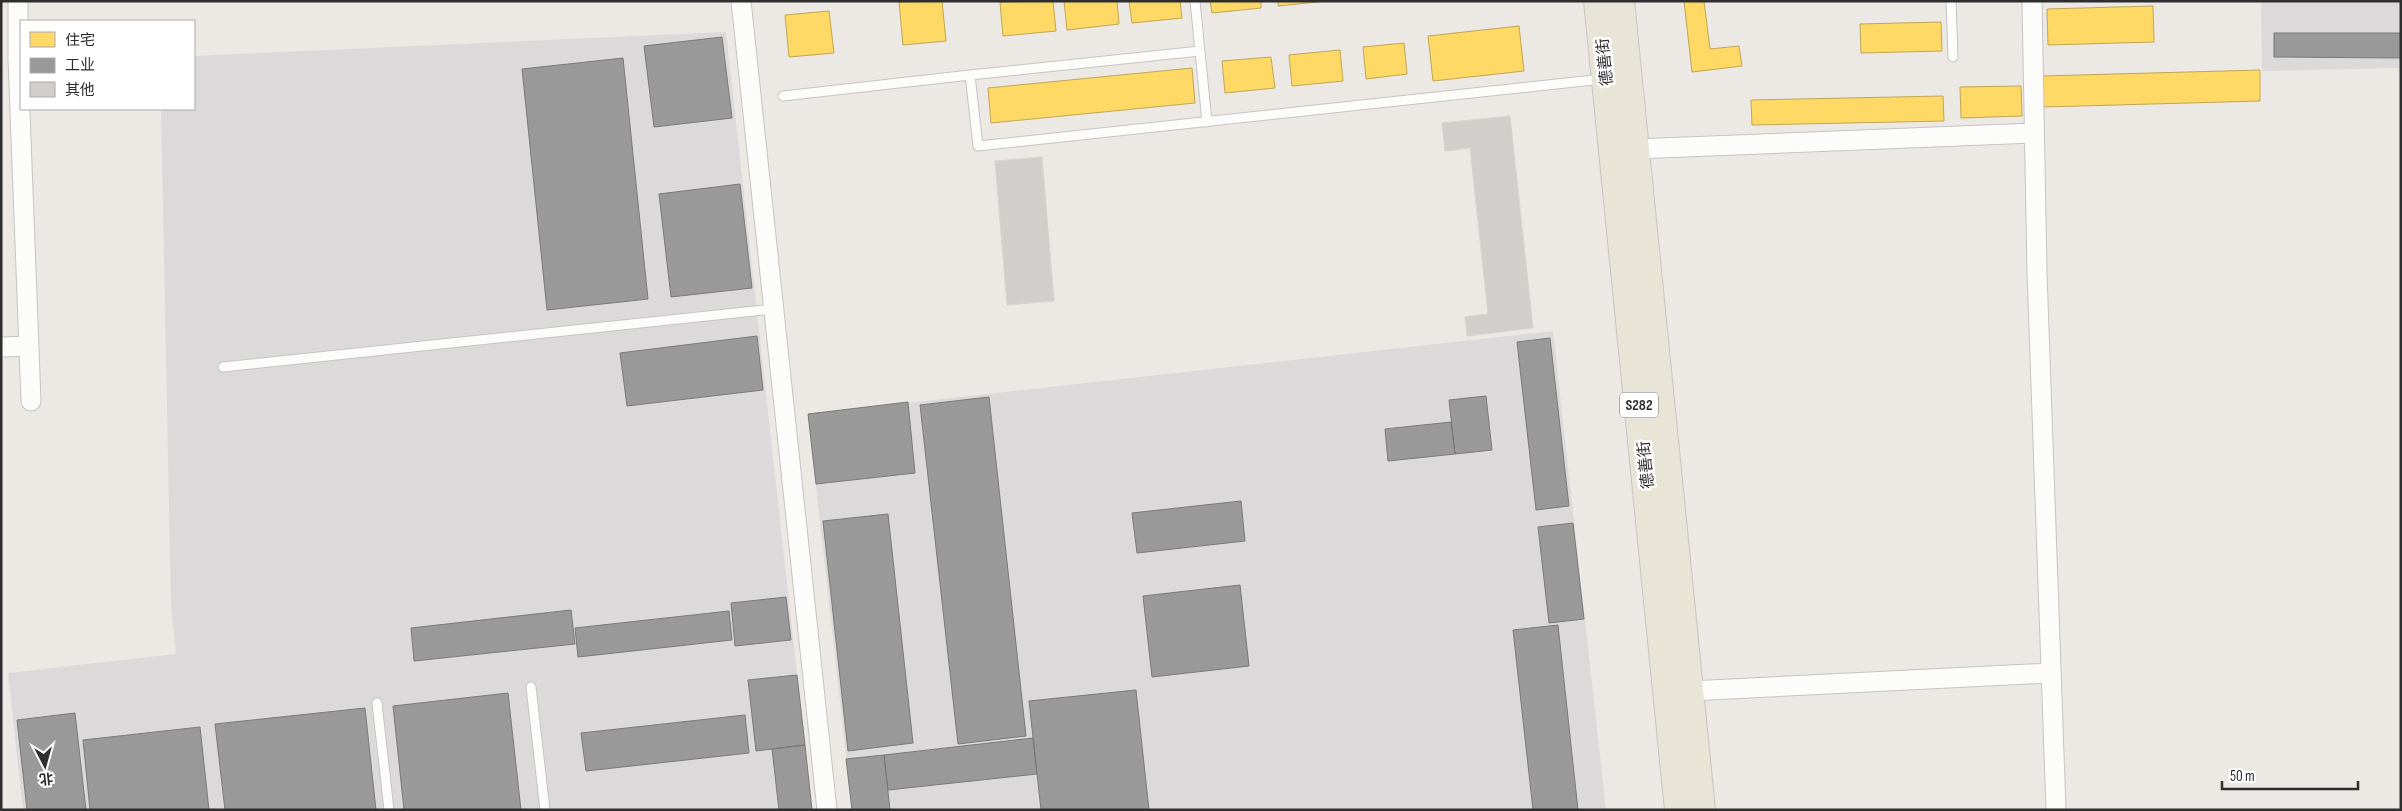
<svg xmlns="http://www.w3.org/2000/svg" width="2402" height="811" font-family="'Sofia Sans Condensed','Noto Sans SC',sans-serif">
<rect width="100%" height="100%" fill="#ece8e4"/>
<path fill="#dcd9db" d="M2261,1H2401V68L2262,71Z
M726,32L812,810H23L8,673L176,654L171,606L161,109H194V56Z
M1553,331L1606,810H852L808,414Z"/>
<path fill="#ffd966" stroke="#c0a655" d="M942,1L946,41L903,45L899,2Z
M1053,1L1056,31L1003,36L1000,2Z
M1064,1H1117L1119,24L1067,30Z
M1129,1H1180L1182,18L1132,23Z
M1210,1H1261V8L1212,13Z
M1278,1H1327L1278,6Z
M1684,1H1704L1710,49L1739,46L1742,66L1692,72Z
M2153,6L2154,42L2048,45L2047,9Z
M829,11L834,53L789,57L785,15Z
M1941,22L1942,51L1861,53L1860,24Z
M1519,26L1524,71L1433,81L1428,36Z
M1404,43L1407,74L1366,79L1363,47Z
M1340,50L1343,81L1292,86L1289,55Z
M1271,57L1275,88L1225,93L1222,61Z
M1192,68L1195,103L991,123L988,88Z
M2260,70V101L2043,107L2042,76Z
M2021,86L2022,116L1961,118L1960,87Z
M1943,96L1944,121L1752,125L1751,100Z"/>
<path fill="#999" stroke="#797979" d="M2274,33H2401V58L2274,57Z
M722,37L732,118L654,127L644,46Z
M623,58L648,299L547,310L522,69Z
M740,184L752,288L671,297L659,194Z
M757,336L763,390L627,406L620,353Z
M1550,338L1569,506L1536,510L1517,342Z
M1486,396L1492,450L1455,454L1449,400Z
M989,397L1026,736L958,744L920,405Z
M908,402L915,473L816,484L808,414Z
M1451,422L1455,454L1388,461L1385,429Z
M1241,501L1245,541L1137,553L1132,513Z
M888,514L913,743L848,751L823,521Z
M1573,523L1584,619L1549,623L1538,527Z
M1240,585L1249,666L1152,677L1143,596Z
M786,597L791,640L735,646L731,603Z
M571,610L575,644L414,661L411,628Z
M729,611L732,640L578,657L575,628Z
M1558,625L1578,810H1533L1513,630Z
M797,675L805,745L756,751L748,680Z
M1136,690L1149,810H1041L1029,701Z
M508,693L521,810H404L393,706Z
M365,708L376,810H225L215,724Z
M75,713L86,810H27L17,720Z
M745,715L749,753L586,771L581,733Z
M200,727L209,810H90L83,740Z
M1033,738L1037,774L888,790L884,755Z
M805,745L812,810H779L772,749Z
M884,755L890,810H852L846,759Z"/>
<path fill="#d1cecb" stroke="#d7d4d0" d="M1510,116L1533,328L1467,336L1465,317L1488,314L1470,148L1445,151L1442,123Z
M1042,157L1054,301L1007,305L995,161Z"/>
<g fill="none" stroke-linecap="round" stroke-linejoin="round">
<g stroke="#c5c4c5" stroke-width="11">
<path id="service" d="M1195,1L1207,122
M1951,1L1953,57
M970,75L1200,51
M783,96L970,75L978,146L1603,79
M223,367L773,309
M531,687L545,810
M377,703L389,810"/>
</g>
<g stroke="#c5c4c5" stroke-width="21">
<path id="minor" d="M18,1V59L31,401
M741,1L827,810
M2032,1L2037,272L2056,810
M1635,149L2034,133
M1,347L29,346
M1689,691L2051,673"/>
</g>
<g stroke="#c6c5c4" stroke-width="30">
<path id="primary" d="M1598,1L1679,810
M1620,1L1701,810"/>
</g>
<use href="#service" stroke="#fcfcfb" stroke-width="9"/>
<use href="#minor" stroke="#fcfcfb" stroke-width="19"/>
<use href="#primary" stroke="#e8e4d6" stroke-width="28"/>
</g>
<g text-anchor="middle" stroke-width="5" stroke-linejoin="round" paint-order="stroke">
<rect fill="#fff" stroke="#6d6d6d" stroke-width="1" x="1620" y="392.5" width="38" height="25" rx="4"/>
<g font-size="15" font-weight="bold" fill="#2e2e2e">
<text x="1639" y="410">S282</text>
</g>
<g font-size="16" fill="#2e2e2e" stroke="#fff">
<text transform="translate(1604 62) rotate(-96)" y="6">德善街</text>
<text transform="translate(1645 465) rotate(-96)" y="6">德善街</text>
</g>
</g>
<rect width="2402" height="811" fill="none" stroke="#2e2e2e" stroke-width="5"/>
<rect x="20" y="20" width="175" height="90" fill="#ffffff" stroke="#ababab"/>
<rect x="30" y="32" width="25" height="15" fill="#ffd966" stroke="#ababab"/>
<text x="65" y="45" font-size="15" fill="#2e2e2e">住宅</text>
<rect x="30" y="58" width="25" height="15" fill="#999999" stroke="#ababab"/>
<text x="65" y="70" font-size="15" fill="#2e2e2e">工业</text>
<rect x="30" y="82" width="25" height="15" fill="#d1cecb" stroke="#ababab"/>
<text x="65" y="95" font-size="15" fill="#2e2e2e">其他</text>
<g transform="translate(45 766) rotate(174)" stroke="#ffffff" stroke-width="4" paint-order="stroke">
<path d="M0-4L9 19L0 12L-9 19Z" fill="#2e2e2e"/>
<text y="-8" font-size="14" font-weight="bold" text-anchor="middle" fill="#2e2e2e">北</text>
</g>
<path d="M2222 781v8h136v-8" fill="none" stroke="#2e2e2e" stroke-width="2.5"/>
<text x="2230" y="781" font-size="15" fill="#2e2e2e" stroke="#ffffff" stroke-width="4" paint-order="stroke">50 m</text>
</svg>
